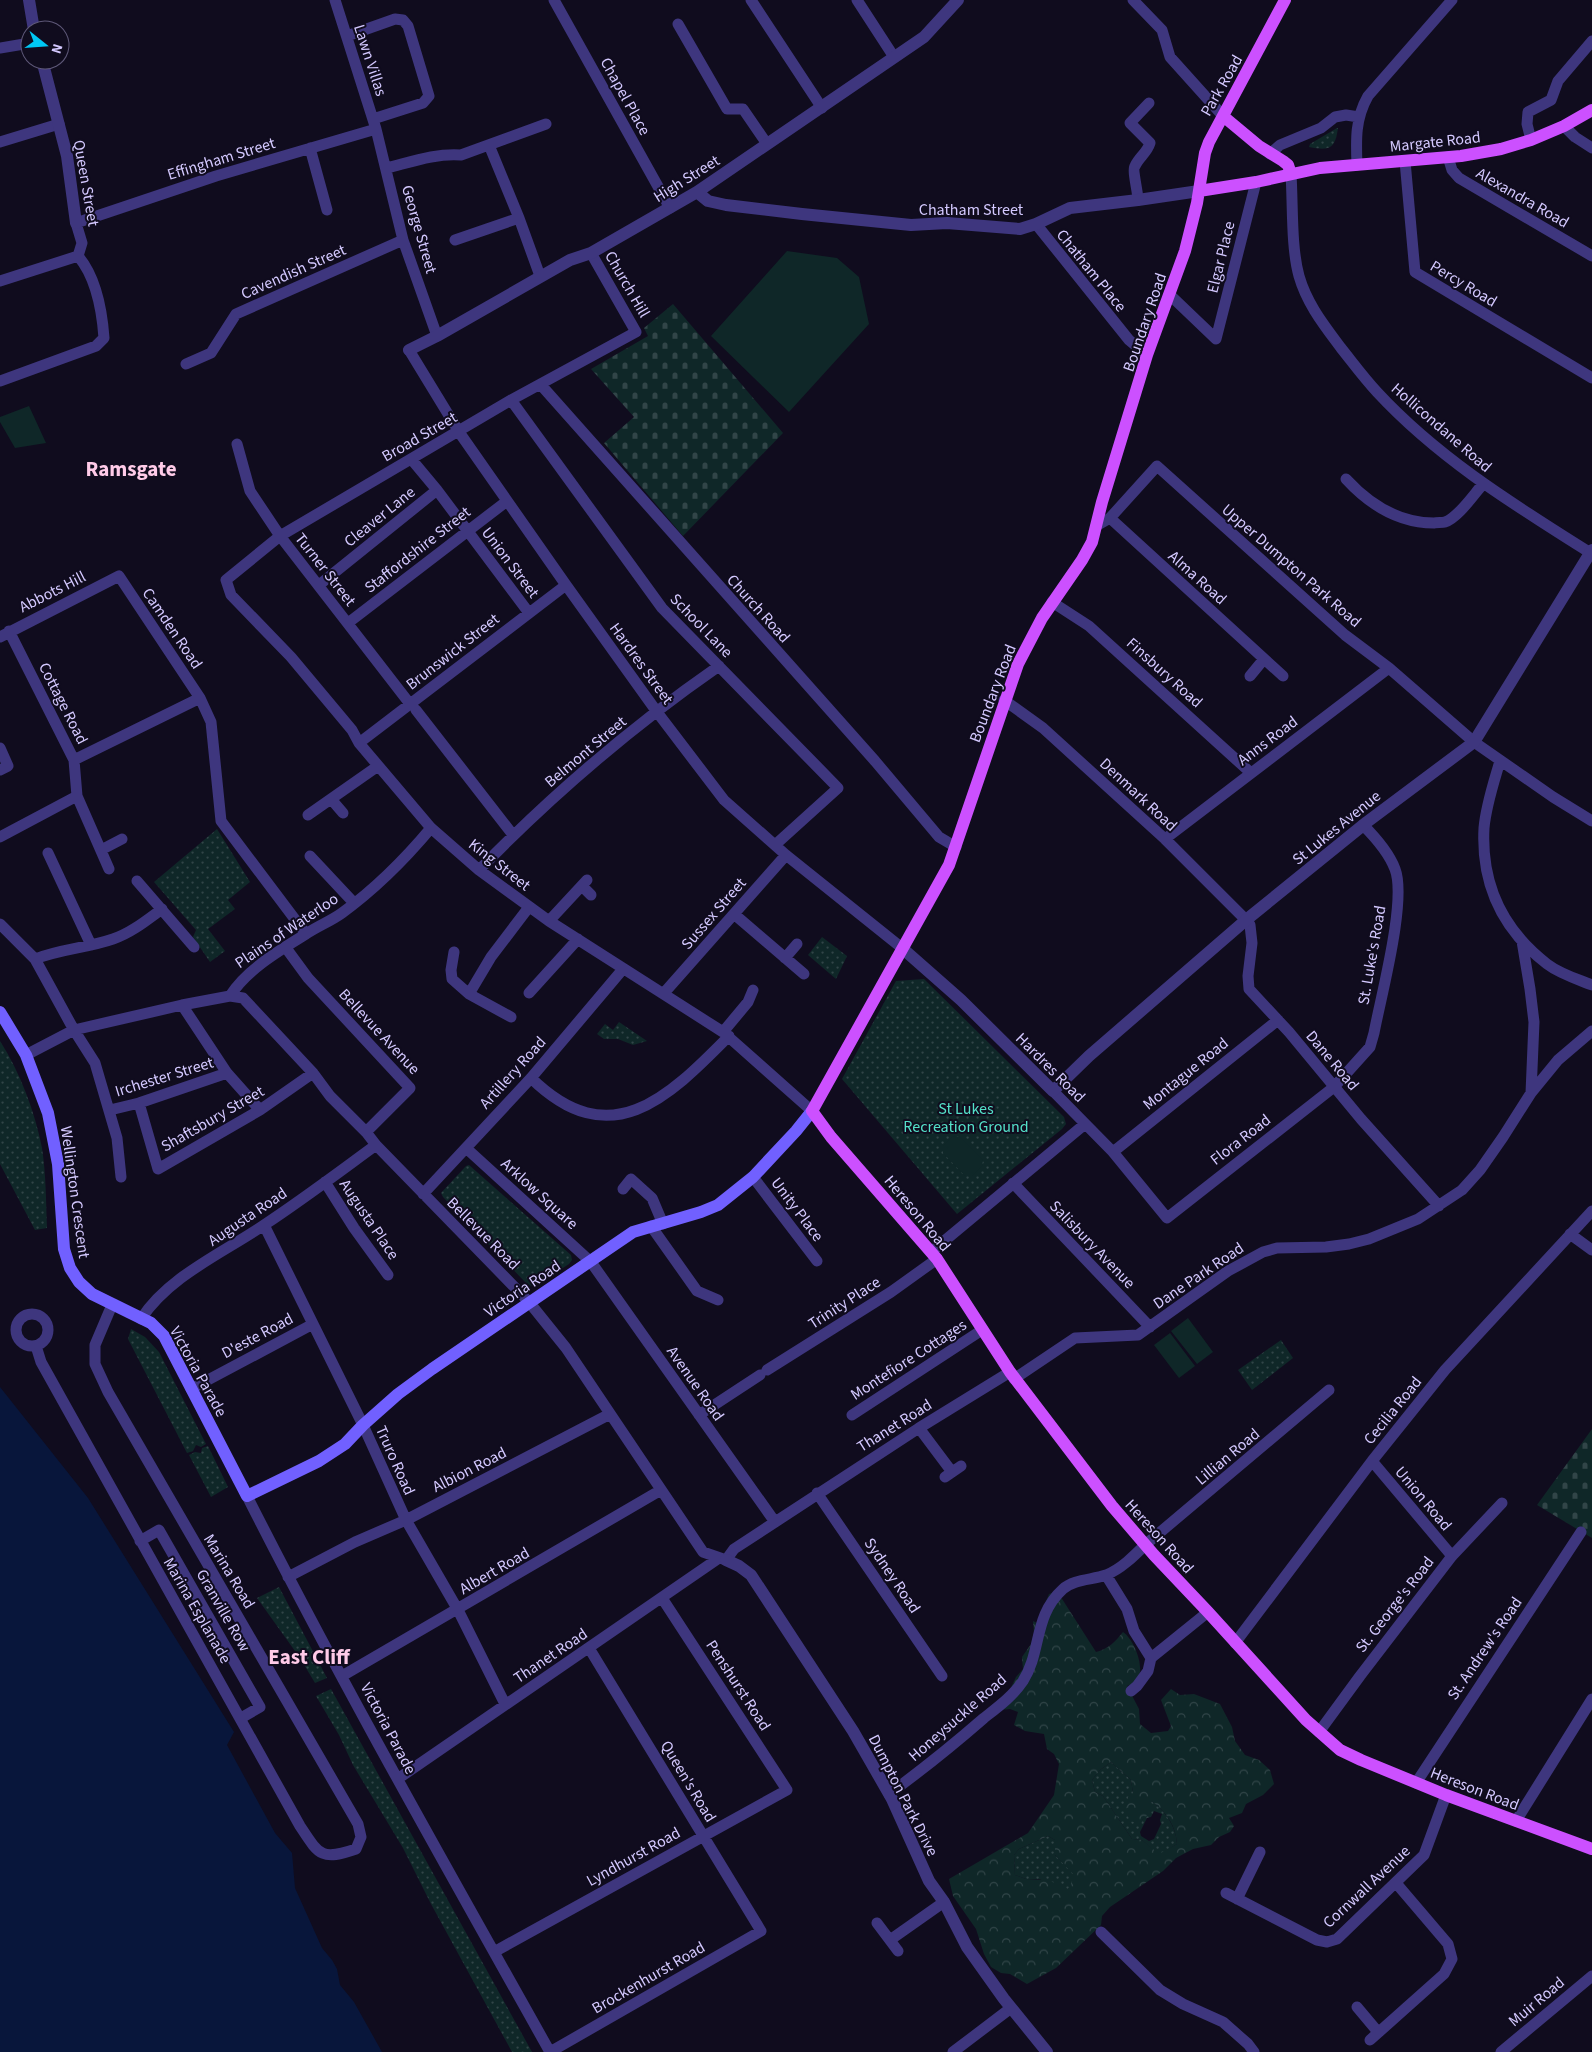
<svg xmlns="http://www.w3.org/2000/svg" width="1592" height="2052" font-family="'Source Sans 3',sans-serif">
<defs>
<pattern id="green-dots" width="8" height="8" patternUnits="userSpaceOnUse" patternTransform="scale(1.25)"><rect width="8" height="8" fill="#0f2728"/><path d="M2 2h.1M6 6h.1" fill="none" stroke="#314548" stroke-width="1.8" stroke-linecap="round"/></pattern>
<pattern id="forest-crowns" width="20" height="18" patternUnits="userSpaceOnUse" patternTransform="scale(1.25)"><rect width="20" height="18" fill="#0f2728"/><path d="M2 6a3 3 0 1 1 6 0M12 15a3 3 0 1 1 6 0" fill="none" stroke="#314548"/></pattern>
<pattern id="cemetery-stones" width="16" height="16" patternUnits="userSpaceOnUse" patternTransform="scale(1.25)"><rect width="16" height="16" fill="#0f2728"/><path d="M2 7V4a2 2 0 0 1 4 0v3zM10 15v-3a2 2 0 0 1 4 0v3z" fill="#314548"/></pattern>
</defs>
<rect width="100%" height="100%" fill="#100c1e"/>
<path fill="url(#green-dots)" fill-rule="evenodd" d="M1337,128H1338C1335,149 1330,151 1309,147L1310,144Z
M217,829L250,882L228,900L235,909L208,929L225,951L210,962L193,937L196,930L154,882Z
M822,937L847,956L836,979L808,955Z
M924,979L1064,1117L1066,1124L1062,1129L957,1214L842,1079L896,981Z
M619,1022L647,1041L633,1045L618,1039H604L597,1034L605,1024L613,1030Z
M0,1041C20,1072 35,1112 42,1148C46,1174 46,1201 47,1228L35,1230L0,1164Z
M469,1165L571,1255L572,1260L569,1264L534,1287L527,1284L443,1197L441,1193L466,1166Z
M131,1329L145,1337L159,1352L206,1444L201,1447L196,1445L193,1451L187,1453L128,1339Z
M1281,1340L1293,1358L1252,1390L1238,1370Z
M208,1446L228,1487L211,1497L189,1455L195,1452L201,1453L202,1448Z
M279,1587L327,1678L315,1683L300,1658L257,1598Z
M331,1689L532,2052H512L431,1904L403,1848L353,1765L339,1735L316,1696Z
M1111,1762L1131,1780L1133,1793L1142,1820L1150,1810V1800C1165,1811 1176,1825 1177,1844L1159,1855L1142,1840L1132,1839L1103,1796L1095,1792L1092,1780L1100,1770ZM1154,1811L1162,1814L1160,1820L1161,1824L1154,1839L1149,1841L1141,1836L1140,1832L1147,1818L1151,1817Z
M1048,1836L1055,1840V1855L1076,1876L1068,1890L1039,1879H1026L1015,1875L1014,1855L1019,1849Z"/>
<path fill="url(#forest-crowns)" fill-rule="evenodd" d="M1057,1591L1096,1652C1108,1649 1115,1642 1123,1632C1134,1639 1146,1669 1137,1680C1135,1682 1130,1685 1127,1686L1139,1709L1140,1724L1151,1733L1168,1731L1171,1726L1161,1700L1171,1689L1180,1695L1194,1694L1220,1704L1232,1727L1235,1741L1245,1755L1259,1760L1270,1770L1274,1784L1263,1795L1246,1804L1242,1813L1229,1818L1234,1826L1230,1832L1219,1837L1211,1845L1193,1849L1176,1858L1163,1871L1110,1907L1102,1916L1101,1925L1056,1968L1027,1984L1010,1974L1001,1973L991,1967L984,1954L976,1929L953,1896L949,1879L1028,1833L1054,1795L1059,1764L1054,1754L1047,1749L1044,1734L1025,1731L1014,1725L1018,1712L1010,1709L1000,1710L1016,1677L1023,1669L1022,1657L1031,1644L1034,1633L1033,1621L1037,1623L1049,1594ZM1111,1762L1131,1780L1133,1793L1128,1797L1126,1814L1131,1821L1141,1825L1142,1820L1150,1813L1151,1801C1166,1811 1176,1826 1177,1844L1159,1854L1142,1840L1132,1839L1103,1796L1095,1792L1092,1780L1100,1770ZM1048,1836L1055,1840V1855L1075,1876L1068,1889L1048,1880L1026,1879L1015,1875L1014,1855L1019,1849Z"/>
<path fill="url(#cemetery-stones)" d="M673,304L783,433L683,536L604,443L634,417L591,369L648,336L644,328Z
M1592,1429V1538L1537,1505Z"/>
<path fill="#0f2728" d="M787,251L837,258L859,277L869,324L789,412L711,336Z
M29,406L46,443L15,448L0,422V417Z
M953,1136L960,1137L983,1160L982,1166L972,1176H965L943,1153V1146Z
M1188,1318L1213,1352L1197,1364L1171,1331Z
M1170,1333L1195,1366L1179,1378L1154,1345Z"/>
<path fill="#08163b" d="M0,1387L88,1498L234,1732L227,1745L275,1833L292,1853L295,1888L322,1948L332,1960L337,1969L340,1985L354,2002L382,2052H0Z"/>
<g fill="none" stroke-linecap="round" stroke-linejoin="round">
<path stroke="#3e367e" stroke-width="11" d="M335,0L376,129L403,240L437,336
M554,0L670,208
M751,0L822,108
M857,0L894,57
M1133,0L1162,30L1170,57L1223,116
M678,24L727,109H743L767,144
M347,36L395,19L403,20L408,26L429,96L423,103L373,119
M0,48L30,43
M1564,126L1575,137L1592,148
M1531,140L1527,124L1528,112L1551,100L1558,81L1592,41
M0,142L59,124
M489,145L519,218L540,276
M310,148L327,210
M1270,154L1280,145L1321,128L1335,117L1346,115L1359,117
M1448,157L1452,170L1459,178L1592,256
M1405,161L1415,272L1592,378
M1357,165C1356,140 1355,119 1368,96L1452,0
M387,168C411,162 436,153 461,155L546,124
M1291,174C1293,205 1291,247 1299,276C1307,304 1324,325 1341,348C1353,363 1364,378 1377,392C1439,459 1516,506 1592,554
M1138,200C1138,192 1132,170 1135,166C1139,157 1147,153 1150,143L1130,123L1149,103
M1036,224L1129,340L1147,355
M455,240L519,218
M591,253L636,332L511,400L280,536L226,580L231,595L291,657L352,730L359,743L431,828L479,870L549,921L723,1032L812,1111
M78,256L82,243L76,223L216,176L376,129
M0,281L78,256
M1170,295L1216,339L1256,182
M409,350L459,432L566,585L657,712L724,800L786,855L902,948
M186,364L211,353L236,314L403,240
M0,381L96,346L104,338C102,310 96,277 78,256
M541,385L875,761L939,837L956,847
M511,400L662,608L838,788L775,845
M237,444L250,491L280,536L410,704
M412,460L437,490L529,613
M1346,479C1369,504 1399,523 1434,523C1437,522 1442,523 1445,522C1458,518 1474,494 1483,484
M1110,518L1283,676
M1096,526L1110,518L1157,466L1345,635L1389,668L1474,742L1553,797L1592,821
M319,585L437,490
M1052,602L1089,626L1251,773
M348,623L507,501
M9,631L74,760L77,796L109,869
M0,637L119,576L200,698L211,722L221,821L306,934
M1250,676L1264,659
M1004,700L1043,728L1165,839L1246,920L1250,925L1252,943L1248,976L1249,989L1289,1032L1361,1119L1439,1206
M416,710L513,835
M359,743L566,585
M0,748L8,766L0,770
M74,760L200,698
M1500,761C1494,782 1486,805 1484,828C1481,884 1503,930 1547,964C1560,974 1577,979 1592,985
M331,799L343,813
M308,815L378,766
M0,837L77,796
M1165,839L1389,668
M101,850L122,839
M48,853L91,945
M310,856L354,903
M479,870C551,796 634,725 719,666
M137,881L194,947
M582,886L591,895
M734,914L804,974
M549,921L587,880
M0,924L35,959L74,1030L95,1063L117,1138L121,1177
M1522,941L1530,989L1534,1022L1531,1093
M286,948L308,978L410,1088L366,1132
M454,952L451,970L452,979L469,994L511,1017
M785,958L797,944
M35,959C60,949 87,948 113,939C131,933 147,920 162,909
M529,993L578,939
M664,993L786,855
M469,994L491,957L529,907
M230,996C246,970 280,950 306,934C318,926 331,921 342,913C375,889 405,859 431,828
M182,1005L227,1073L260,1110
M723,1032L748,1002L753,990
M26,1055L74,1030L182,1005L230,996L243,998L313,1073L330,1096L366,1132L376,1145L529,1302L566,1348L703,1552L726,1560L734,1549L919,1428L1010,1372
M531,1078C610,1155 667,1099 729,1036
M1053,1091L1113,1152L1167,1218L1334,1087L1370,1047L1374,1033C1381,996 1407,900 1395,869C1389,853 1375,837 1363,825
M139,1103L158,1169L260,1110L313,1073
M110,1110L139,1103L227,1073
M466,1148L591,1262L775,1522
M1113,1152L1278,1020
M753,1177L817,1261
M325,1182L354,1228L388,1275
M1013,1183L1150,1327
M623,1189L631,1179L652,1198L663,1224
M423,1194L531,1078L623,969
M264,1225L363,1425L406,1520L458,1610L505,1704
M651,1226L697,1291L718,1300
M1570,1234L1592,1250
M931,1252L1085,1124
M16 1330a16 16 0 1 1 32 0a16 16 0 1 1-32 0Z
M141,1319C169,1276 223,1253 264,1225C302,1200 339,1172 376,1145
M36,1346L41,1362L300,1826C319,1855 321,1861 356,1849L361,1837L358,1824L108,1392L95,1364V1345L112,1305
M767,1370L891,1292L937,1259
M1014,1379L1075,1338L1138,1335L1228,1271L1263,1252L1277,1248L1326,1247L1349,1244L1369,1239L1418,1219L1462,1190L1480,1170L1503,1137L1531,1093L1558,1060L1592,1031
M191,1389L313,1324
M699,1415L760,1375
M852,1415L982,1330
M919,1428L952,1472
M1372,1461L1452,1556
M945,1477L961,1466
M817,1493L942,1676
M247,1496C342,1684 447,1868 550,2052
M140,1541L159,1530L260,1707L241,1718
M1106,1575L1127,1609L1134,1631L1151,1658
M288,1577L355,1542L406,1520L610,1414
M1235,1643L1372,1461L1445,1370L1592,1211
M342,1676L661,1490
M1131,1691L1137,1686L1148,1671L1151,1658L1208,1612
M1319,1732L1360,1676L1452,1556L1502,1503
M399,1778L719,1558
M1416,1783L1581,1532
M889,1794C922,1770 953,1745 984,1718C998,1707 1013,1696 1023,1681C1042,1651 1033,1616 1063,1589C1074,1579 1092,1580 1106,1575C1121,1569 1134,1556 1145,1545L1329,1390
M1516,1821L1592,1699
M1226,1893L1317,1940L1327,1942L1337,1939L1424,1855L1446,1795
M1237,1899L1260,1852
M877,1923L898,1951
M1101,1932L1160,1990L1183,2004L1223,2022L1248,2044L1254,2052
M890,1940L944,1902
M494,1952L787,1790L662,1598
M1357,2007L1378,2032
M1370,2040L1444,1974L1452,1959L1448,1944L1396,1883
M550,2052L761,1931L589,1648
M953,2052L1011,2008
M1501,2052L1592,1976"/>
<path stroke="#3e367e" stroke-width="12" d="M29,0L34,30
M42,60L67,156L76,223
M697,192L708,201L726,205L802,214L911,225L947,223L1020,229L1036,224L1070,208L1138,200L1199,191
M409,350L437,336L570,260L591,253L697,192L924,37L958,0
M902,948L961,1000L1053,1091L1089,1056L1246,920L1367,822L1474,742L1592,550
M726,1560L739,1566L751,1575L853,1731L892,1799L929,1881L944,1902L967,1947L1004,1999L1047,2052"/>
<path stroke="#7160ff" stroke-width="12" d="M0,1012L26,1055L48,1113L58,1164L64,1249L70,1268L79,1282L92,1294L151,1323L164,1336L247,1496L319,1461L345,1444L363,1425L398,1394L432,1369L633,1232L701,1212L718,1205L753,1177L796,1131L812,1111"/>
<path stroke="#cc50ff" stroke-width="12" d="M1285,0L1209,142L1205,153L1197,203L1185,251L1147,355L1102,502L1092,542L1082,560L1042,618L1018,664L949,865L812,1111L831,1137L937,1259L1010,1372L1112,1506L1154,1555L1208,1612L1306,1720L1340,1750L1361,1760L1446,1795L1592,1849
M1223,116L1259,146L1283,161L1288,165L1291,174
M1199,191L1256,182L1320,168L1461,156L1501,149L1531,140L1564,126L1592,110"/>
</g>
<g text-anchor="middle" stroke-width="4" stroke-linejoin="round" paint-order="stroke">
<g font-size="16" fill="#d4c9ff" stroke="#100c1e">
<text transform="translate(371 60) rotate(72)" y="6">Lawn Villas</text>
<text transform="translate(1221 85) rotate(-60)" y="6">Park Road</text>
<text transform="translate(626 96) rotate(61)" y="6">Chapel Place</text>
<text transform="translate(1435 141) rotate(-6)" y="6">Margate Road</text>
<text transform="translate(221 158) rotate(-17)" y="6">Effingham Street</text>
<text transform="translate(686 178) rotate(-32)" y="6">High Street</text>
<text transform="translate(87 183) rotate(80)" y="6">Queen Street</text>
<text transform="translate(1523 197) rotate(30)" y="6">Alexandra Road</text>
<text x="971" y="215">Chatham Street</text>
<text transform="translate(420 229) rotate(74)" y="6">George Street</text>
<text transform="translate(1220 257) rotate(-76)" y="6">Elgar Place</text>
<text transform="translate(1092 270) rotate(51)" y="6">Chatham Place</text>
<text transform="translate(293 271) rotate(-24)" y="6">Cavendish Street</text>
<text transform="translate(1464 283) rotate(31)" y="6">Percy Road</text>
<text transform="translate(628 284) rotate(60)" y="6">Church Hill</text>
<text transform="translate(1144 322) rotate(-71)" y="6">Boundary Road</text>
<text transform="translate(1442 427) rotate(41)" y="6">Hollicondane Road</text>
<text transform="translate(419 436) rotate(-30)" y="6">Broad Street</text>
<text transform="translate(379 516) rotate(-39)" y="6">Cleaver Lane</text>
<text transform="translate(417 549) rotate(-38)" y="6">Staffordshire Street</text>
<text transform="translate(511 562) rotate(53)" y="6">Union Street</text>
<text transform="translate(1292 565) rotate(41)" y="6">Upper Dumpton Park Road</text>
<text transform="translate(326 569) rotate(52)" y="6">Turner Street</text>
<text transform="translate(1198 577) rotate(42)" y="6">Alma Road</text>
<text transform="translate(52 591) rotate(-27)" y="6">Abbots Hill</text>
<text transform="translate(759 608) rotate(48)" y="6">Church Road</text>
<text transform="translate(702 625) rotate(46)" y="6">School Lane</text>
<text transform="translate(173 628) rotate(56)" y="6">Camden Road</text>
<text transform="translate(452 651) rotate(-38)" y="6">Brunswick Street</text>
<text transform="translate(642 663) rotate(54)" y="6">Hardres Street</text>
<text transform="translate(1165 672) rotate(42)" y="6">Finsbury Road</text>
<text transform="translate(992 693) rotate(-69)" y="6">Boundary Road</text>
<text transform="translate(64 703) rotate(63)" y="6">Cottage Road</text>
<text transform="translate(1267 740) rotate(-37)" y="6">Anns Road</text>
<text transform="translate(585 751) rotate(-40)" y="6">Belmont Street</text>
<text transform="translate(1139 794) rotate(43)" y="6">Denmark Road</text>
<text transform="translate(1336 827) rotate(-39)" y="6">St Lukes Avenue</text>
<text transform="translate(500 864) rotate(38)" y="6">King Street</text>
<text transform="translate(713 913) rotate(-49)" y="6">Sussex Street</text>
<text transform="translate(286 930) rotate(-34)" y="6">Plains of Waterloo</text>
<text transform="translate(1371 955) rotate(-80)" y="6">St. Luke's Road</text>
<text transform="translate(380 1031) rotate(47)" y="6">Bellevue Avenue</text>
<text transform="translate(1333 1060) rotate(50)" y="6">Dane Road</text>
<text transform="translate(1051 1067) rotate(45)" y="6">Hardres Road</text>
<text transform="translate(512 1072) rotate(-48)" y="6">Artillery Road</text>
<text transform="translate(1185 1073) rotate(-39)" y="6">Montague Road</text>
<text transform="translate(164 1076) rotate(-17)" y="6">Irchester Street</text>
<text transform="translate(212 1118) rotate(-30)" y="6">Shaftsbury Street</text>
<text transform="translate(1240 1139) rotate(-38)" y="6">Flora Road</text>
<text transform="translate(76 1192) rotate(82)" y="6">Wellington Crescent</text>
<text transform="translate(540 1193) rotate(42)" y="6">Arklow Square</text>
<text transform="translate(798 1209) rotate(53)" y="6">Unity Place</text>
<text transform="translate(918 1213) rotate(50)" y="6">Hereson Road</text>
<text transform="translate(247 1216) rotate(-34)" y="6">Augusta Road</text>
<text transform="translate(370 1219) rotate(56)" y="6">Augusta Place</text>
<text transform="translate(484 1233) rotate(45)" y="6">Bellevue Road</text>
<text transform="translate(1093 1244) rotate(46)" y="6">Salisbury Avenue</text>
<text transform="translate(1198 1275) rotate(-34)" y="6">Dane Park Road</text>
<text transform="translate(522 1288) rotate(-34)" y="6">Victoria Road</text>
<text transform="translate(844 1302) rotate(-33)" y="6">Trinity Place</text>
<text transform="translate(257 1335) rotate(-28)" y="6">D'este Road</text>
<text transform="translate(908 1359) rotate(-33)" y="6">Montefiore Cottages</text>
<text transform="translate(199 1371) rotate(61)" y="6">Victoria Parade</text>
<text transform="translate(696 1383) rotate(55)" y="6">Avenue Road</text>
<text transform="translate(1392 1410) rotate(-51)" y="6">Cecilia Road</text>
<text transform="translate(894 1425) rotate(-32)" y="6">Thanet Road</text>
<text transform="translate(1227 1456) rotate(-40)" y="6">Lillian Road</text>
<text transform="translate(396 1460) rotate(66)" y="6">Truro Road</text>
<text transform="translate(469 1469) rotate(-27)" y="6">Albion Road</text>
<text transform="translate(1424 1498) rotate(50)" y="6">Union Road</text>
<text transform="translate(1160 1536) rotate(48)" y="6">Hereson Road</text>
<text transform="translate(494 1570) rotate(-30)" y="6">Albert Road</text>
<text transform="translate(230 1571) rotate(59)" y="6">Marina Road</text>
<text transform="translate(893 1575) rotate(56)" y="6">Sydney Road</text>
<text transform="translate(1394 1604) rotate(-52)" y="6">St. George's Road</text>
<text transform="translate(198 1610) rotate(60)" y="6">Marina Esplanade</text>
<text transform="translate(224 1610) rotate(60)" y="6">Granville Row</text>
<text transform="translate(1484 1648) rotate(-56)" y="6">St. Andrew's Road</text>
<text transform="translate(550 1655) rotate(-34)" y="6">Thanet Road</text>
<text transform="translate(739 1685) rotate(57)" y="6">Penshurst Road</text>
<text transform="translate(957 1717) rotate(-41)" y="6">Honeysuckle Road</text>
<text transform="translate(389 1728) rotate(62)" y="6">Victoria Parade</text>
<text transform="translate(689 1781) rotate(59)" y="6">Queen's Road</text>
<text transform="translate(1475 1788) rotate(21)" y="6">Hereson Road</text>
<text transform="translate(904 1795) rotate(63)" y="6">Dumpton Park Drive</text>
<text transform="translate(633 1856) rotate(-29)" y="6">Lyndhurst Road</text>
<text transform="translate(1366 1886) rotate(-43)" y="6">Cornwall Avenue</text>
<text transform="translate(648 1977) rotate(-30)" y="6">Brockenhurst Road</text>
<text transform="translate(1536 2001) rotate(-40)" y="6">Muir Road</text>
</g>
<g font-size="16" fill="#54e0c9" stroke="#100c1e">
<text x="966" y="1114">St Lukes<tspan x="966" dy="18">Recreation Ground</tspan></text>
</g>
<g font-size="21" font-weight="bold" fill="#ffcbe8" stroke="#100c1e">
<text x="131" y="476">Ramsgate</text>
<text x="309" y="1664">East Cliff</text>
</g>
</g>
<g transform="translate(45 45) rotate(107)"><circle r="24" fill="#100c1e" stroke="#5e5878"/>
<path d="M0-4L9 19L0 12L-9 19Z" fill="#00c8f4"/>
<text y="-8" font-size="14" font-weight="bold" text-anchor="middle" fill="#d4c9ff">N</text>
</g>
</svg>
